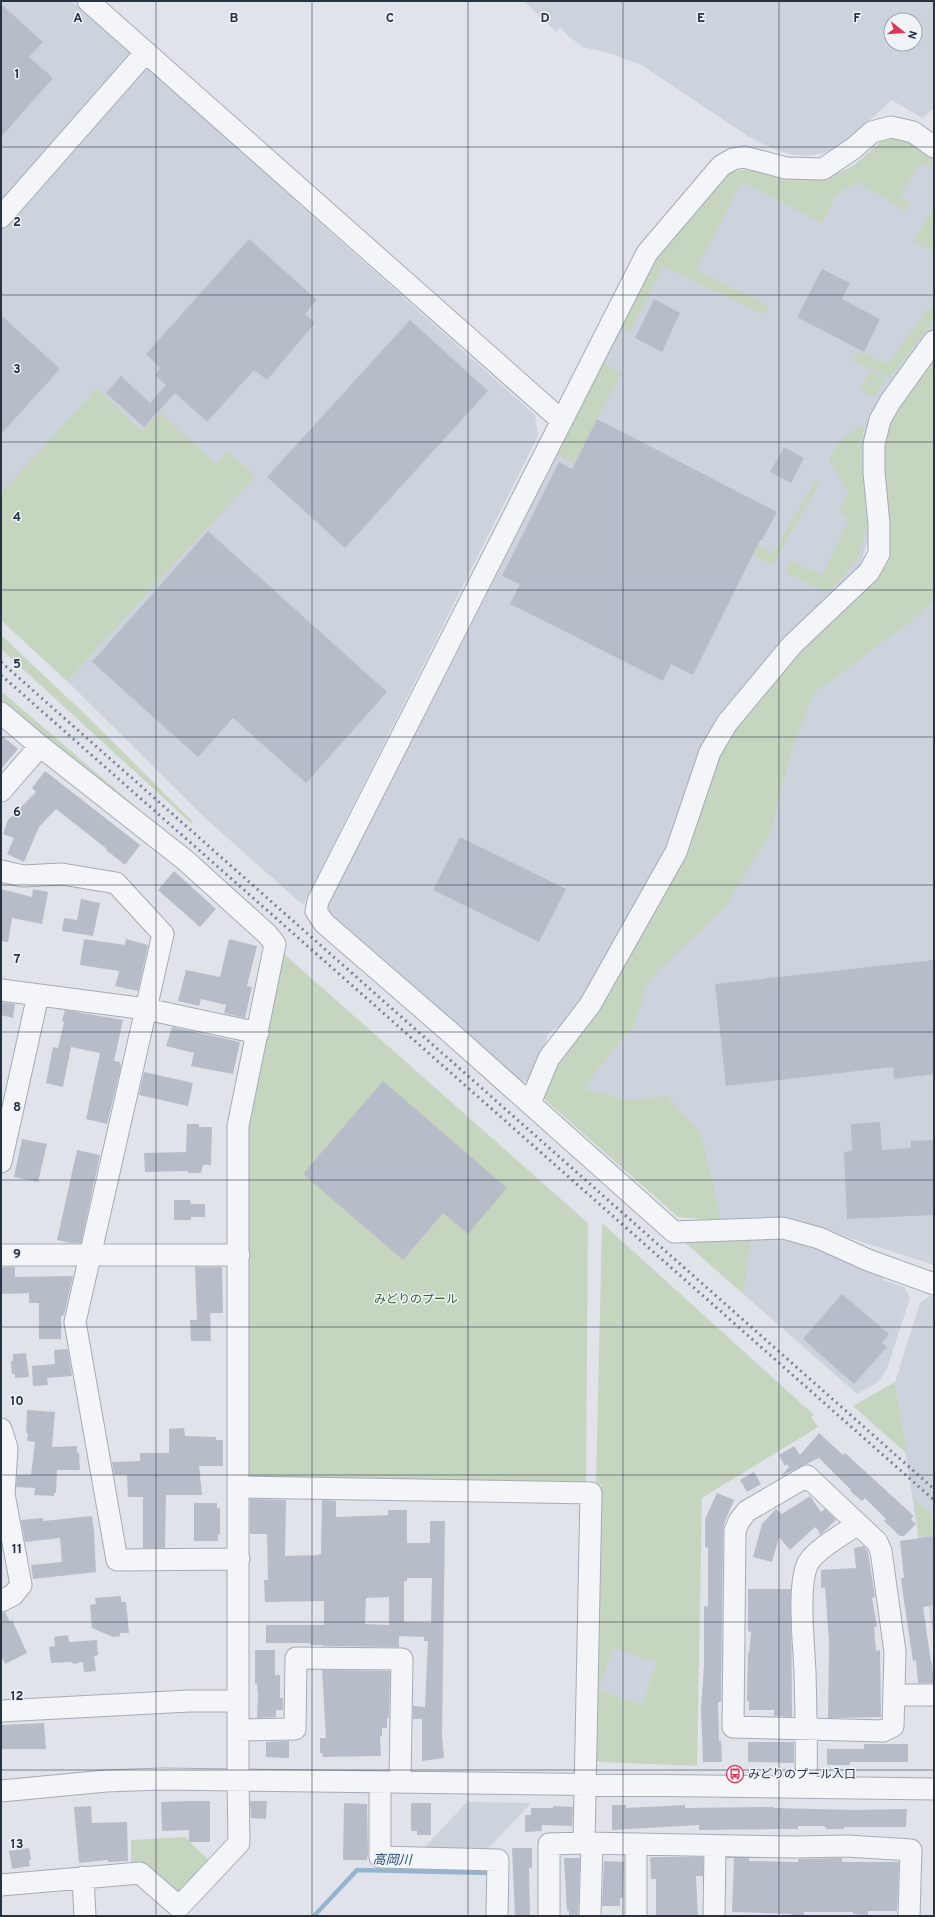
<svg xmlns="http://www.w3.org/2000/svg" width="935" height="1917" font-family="Overpass,'Noto Sans JP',sans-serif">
<rect width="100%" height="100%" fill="#e0e4ea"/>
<path fill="#cdd3dc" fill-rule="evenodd" d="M1,1H71L130,53V60L1,206Z
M524,1H934V109L922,118L892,100L852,136L836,148L825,153L808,156L790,154L771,148L749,137L643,66L612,54L583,47L568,36L560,27L556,32ZM891,20H915V44H891Z
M148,69L535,415L538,436L303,905L204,817L67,681L1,620V228L141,70Z
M883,140L934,157V330L876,408L872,527L859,569L673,837L581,1003L559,1027L552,1030L548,1034L541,1058L531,1081L522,1082L329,912L328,904L471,626L655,260L753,168L800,180L826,179L853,166Z
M934,356V1265L790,1219L765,1217L721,1220L678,1217L546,1080L871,578L886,566Z
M767,1239L791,1241L805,1244L883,1276V1280L904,1287L910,1298L887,1369L878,1382L857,1394L682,1240Z
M930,1296H934V1643L895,1382L920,1303Z
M613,1647L656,1662L642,1704L599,1690Z
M467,1802L531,1803L483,1854L420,1852Z"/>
<path fill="#c6d5c0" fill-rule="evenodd" d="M909,138L932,155V163L931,167L921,163L900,197L910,202L905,211L857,182L835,196L822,223L742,182L696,270L769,306L764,315L663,266L630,331L621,327L655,260L731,172L753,168L800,180L826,179L853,166L883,140Z
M934,205V228L931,233L934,235V252L914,241Z
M934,306V320L890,378L853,361L857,352L864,355L865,353L887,364L928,309Z
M934,356V600L915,618L813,694L791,752L770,834L725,907L649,980L635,1024L597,1070L585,1089L629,1100L667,1096L701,1133L721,1220L678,1217L543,1098L546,1080L734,728L812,638L871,578L886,566L889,554L880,449L890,420Z
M603,363L622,373L580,451L773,553L815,481L819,484L772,565L557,455Z
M870,371L885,379L874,397L860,390Z
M97,388L142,431L160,412L216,464L228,451L255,476L67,681L1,620V492Z
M864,424L861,449L867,527L856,562L828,593L785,572L790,560L822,575L849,519L839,512L848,492L829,460L839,442Z
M1,635L89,718L193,822L192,824L1,649Z
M1,691L149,818L146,820L59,753L1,702Z
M284,954L588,1223L586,1485L250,1481L246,1475V1122Z
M602,1223L814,1415L811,1417L818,1427L702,1498L697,1766L602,1762L595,1760L600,1625L601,1485L596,1484ZM613,1648L656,1662L642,1704L599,1690Z
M682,1240H751L743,1294L686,1243Z
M895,1382L907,1454L853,1406Z
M914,1499L932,1515L930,1518L934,1522V1534L919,1537Z
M185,1837L211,1862L185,1890L171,1892L131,1864V1840Z"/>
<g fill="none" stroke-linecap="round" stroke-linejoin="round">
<path stroke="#97b4cd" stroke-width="4.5" d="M314,1916L357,1870L491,1873"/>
</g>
<path fill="#b6bdc8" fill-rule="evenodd" d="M1,4L43,42L29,57L53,78L1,137Z
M249,239L317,300L305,314L315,323L267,380L254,370L207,422L175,393L144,427L106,393L121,376L150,403L166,385L155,375L160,368L146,354Z
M822,269L850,283L842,299L880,319L864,352L797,317Z
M654,299L680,313L662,352L635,338Z
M1,315L60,369L1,434Z
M410,320L488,391L345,548L267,477Z
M597,419L777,512L762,540H760L693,675L671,664L663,681L510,604L520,584L502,576L559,462L572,469Z
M784,447L804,458L791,483L770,472Z
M208,531L387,692L306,783L233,718L198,757L92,662Z
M1,735L18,749L1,769Z
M45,771L140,845L125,865L106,850L107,849L56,809L39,827L24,862L7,854L14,838L3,834L8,820L36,792L32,788Z
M460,837L566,889L539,942L433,890Z
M174,871L216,909L200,927L158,890Z
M1,889L32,897L33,889L48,892L42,924L12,918L8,942L1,941Z
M81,899L100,903L93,936L62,931L64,918L77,920Z
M84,939L125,945L126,939L148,945L138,991L115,986L119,971L80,965Z
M229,939L257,946L247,986L252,987L245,1018L224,1013L226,1005L201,999L199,1006L178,1001L186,970L220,977Z
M934,960V1074L894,1079L893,1067L726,1086L715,984Z
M1,1002L15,1004L13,1018L1,1015Z
M65,1010L123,1020L114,1061L120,1062L121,1067L107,1124L86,1119L100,1053L71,1047L63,1087L46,1083L53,1047L58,1048L64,1022L62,1021Z
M172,1027L240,1042L233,1074L191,1066L194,1053L166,1046Z
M144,1072L193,1083L188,1106L139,1095Z
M383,1081L507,1188L468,1234L443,1213L403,1260L303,1174Z
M880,1122L882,1150L911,1148V1141L933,1140L934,1215L847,1219L844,1152L852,1151L851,1124Z
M187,1124H199V1127H212L211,1165H203L201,1173H188V1171L145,1172L144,1153L186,1152Z
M22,1139L47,1144L38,1182L14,1177Z
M77,1150L100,1155L81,1243H70L57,1240Z
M174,1200H190L191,1204H205V1217H191V1220H174Z
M1,1267H15V1277L73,1276L64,1315L61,1316V1339H39V1303H29V1293L1,1294Z
M195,1267H222L223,1313H210L211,1341H191L190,1320H197Z
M842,1294L889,1334L882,1343L887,1347L854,1384L803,1339Z
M68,1349L72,1376L47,1378L48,1385L33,1386L32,1366L55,1364L54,1350Z
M26,1353L29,1377L15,1378V1374H12L11,1361H13V1354Z
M27,1410L55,1412L52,1447L77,1446V1453H79L80,1470H57L56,1493H54V1496L34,1495L35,1488L16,1487L17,1475H31L35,1442L27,1441L28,1433H26Z
M184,1428L185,1436L216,1437V1440H223V1466H199L202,1495H166L165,1548H143V1497H128L127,1475H114L112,1462L140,1461V1453H169V1429Z
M819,1433L843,1455L845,1453L914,1516L911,1519L916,1524L904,1536H900L884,1521L886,1519L865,1498L862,1501L850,1491L851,1490L819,1458L781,1476L789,1467L787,1464L785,1466L779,1455L794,1446L800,1455Z
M754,1472L761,1484L747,1492L740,1480Z
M717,1493L734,1500L725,1521L723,1531L721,1702H718L719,1741H721L722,1762H703L701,1710L704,1665V1606L708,1607V1548L705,1547V1519Z
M810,1496L821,1512L825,1509L836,1520L820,1535L819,1531L815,1527L790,1550L779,1537L772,1562L753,1557L762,1524L776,1509L782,1514Z
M250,1499L286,1500L285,1556L319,1555V1554H321L322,1500L336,1501V1517L388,1515V1510H407V1543H430V1521H445L442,1736L444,1758L422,1761V1719H413V1706L425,1707L428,1641H424V1637L399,1636V1647H395L323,1646V1645H310V1643H266V1625H324V1601L265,1602L264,1580H268L267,1534H250ZM407,1578H432L431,1623L404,1622V1581H407ZM389,1597V1625L365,1624L366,1598Z
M194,1503H217V1508H220V1534L218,1535V1541H194Z
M92,1516L94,1532L96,1572L33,1579L31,1565L62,1562L60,1538L25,1542L21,1520L43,1518V1521Z
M934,1536V1605L923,1607L931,1662H932L934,1683H918L916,1660L913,1661L903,1594L901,1578H904L900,1541Z
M864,1546L868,1552L875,1597L872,1598L877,1627H874L876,1651L880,1650L881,1717L828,1718L829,1642L825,1587L821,1588V1570L856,1568L854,1548Z
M748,1589H791L792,1717L774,1716V1710H749V1701H747L748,1653H749L751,1632L748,1631Z
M121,1596V1602H126L129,1633H120V1636L113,1637L92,1628L90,1605L96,1604L95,1598Z
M5,1612L10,1622L12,1620L27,1653L5,1664L1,1655V1613Z
M68,1635L69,1642L97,1640L98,1655L94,1656L96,1671L84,1672L83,1662L74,1664L71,1662L51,1663L49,1647L55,1646L54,1637Z
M255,1650H275V1675H280V1698H283V1710H276V1717L257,1718L258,1695L257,1684H255Z
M322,1670L390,1671L389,1718H387V1728H382V1736H380L381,1756L323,1757L322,1753H320V1738H326Z
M44,1723L46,1749H1V1725Z
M289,1741V1758L266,1757V1742Z
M748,1742H794V1763L748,1762Z
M864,1744H908V1762H850V1765H827V1749H864Z
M189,1801H210V1842H189V1830L162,1831L161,1802Z
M250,1801H267L266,1819L251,1818Z
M344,1803L367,1804L368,1853L367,1860H343Z
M411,1803H431V1835H417V1831H411Z
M612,1805H626V1808L685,1805V1808L774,1807V1808L856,1810L907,1809L906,1827H844V1829H826V1827L823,1826H798V1829L699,1830V1825L612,1830Z
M91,1806L92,1823L127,1822L128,1861L108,1862V1860L79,1863L74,1807Z
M553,1806L573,1807L572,1826L542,1825V1831L525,1832V1815H531V1808H553Z
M29,1848L31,1860H29L30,1866L12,1869L9,1851Z
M512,1848H532V1868H529L530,1916H515Z
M650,1857H703V1876H696L698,1916H656V1879H651Z
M564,1858H580L578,1916H569V1911H567Z
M734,1858H749V1861L798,1862V1859L842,1858V1862H899L897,1911H868V1915L853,1914V1912H804V1916H792V1914L732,1912Z
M604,1861L624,1862L623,1898H620V1906H602Z"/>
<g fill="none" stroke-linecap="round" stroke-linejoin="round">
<g stroke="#a5abb5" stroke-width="23">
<path id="minor" d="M88,1L561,420
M934,147L913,132L891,127L872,132L854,148L823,169L786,168L744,157L733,159L721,166L647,253L318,901L316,911L324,923L452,1034L674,1232L783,1228L819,1238L868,1260L934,1284
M1,217L146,52
M1,713L40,746L185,860L267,934L275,944L238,1126V1779L239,1843L179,1907L140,1873L1,1885
M1,791L40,746
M1,871L23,876L62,874L116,883L163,934L75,1322L117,1560L239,1559
M1,990L146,1009L258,1033
M530,1103L549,1058L590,1005L676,852L710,752L727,723L792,645L869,572L879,554V524L874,472V444L880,420L890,402L934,341
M1,1162L38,995
M1,1255H239
M1,1429L7,1448L4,1494L21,1585L13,1595L1,1601
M807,1476L877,1542L881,1551L895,1652L893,1726L883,1731L733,1727L735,1531L739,1521L747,1511Z
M238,1487L591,1493L584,1843
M894,1695H934
M1,1711L189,1701H238
M238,1730L295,1729L296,1658L402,1659L400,1782
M380,1782V1857L498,1860L497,1916
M806,1787C807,1749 806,1710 805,1672C804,1646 797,1585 808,1563C817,1548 844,1534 858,1524
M1,1791L106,1781L162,1779L934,1789
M83,1877L85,1916
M549,1916V1844L584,1843L794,1847L847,1846L911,1850L909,1916
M590,1916L592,1844
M636,1916V1844
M714,1916L715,1847"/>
</g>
<use href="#minor" stroke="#f3f5f8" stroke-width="21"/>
<path stroke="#788495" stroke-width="3" stroke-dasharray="2 4" stroke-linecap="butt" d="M1,662L934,1489
M1,675L934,1500"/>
</g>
<path fill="none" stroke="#273243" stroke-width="1" stroke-opacity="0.55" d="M156,1V1916M312,1V1916M468,1V1916M623,1V1916M779,1V1916M1,147H934M1,295H934M1,442H934M1,590H934M1,737H934M1,885H934M1,1032H934M1,1180H934M1,1327H934M1,1475H934M1,1622H934M1,1770H934"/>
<defs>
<g id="bus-ring" transform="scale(0.9)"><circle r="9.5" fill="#eff3f7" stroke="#da3a58" stroke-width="1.5"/><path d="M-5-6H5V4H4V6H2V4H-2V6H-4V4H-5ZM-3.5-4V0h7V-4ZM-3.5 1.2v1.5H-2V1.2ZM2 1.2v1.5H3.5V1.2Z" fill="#da3a58"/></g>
</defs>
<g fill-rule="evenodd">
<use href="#bus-ring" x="735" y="1774"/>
</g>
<g text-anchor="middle" stroke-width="3" stroke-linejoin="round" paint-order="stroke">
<g font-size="12" fill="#3d6033" stroke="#eff3f7">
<text x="416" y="1303">みどりのプール</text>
</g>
<g font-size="12" fill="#273243" stroke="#eff3f7" text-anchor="start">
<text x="748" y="1778">みどりのプール入口</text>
</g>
<g font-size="13" font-style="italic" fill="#2d537a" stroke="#eff3f7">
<text transform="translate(392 1859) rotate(1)" y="5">高岡川</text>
</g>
</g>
<g font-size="13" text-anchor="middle" font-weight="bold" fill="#273243" stroke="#eff3f7" stroke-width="3" stroke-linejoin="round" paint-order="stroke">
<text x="78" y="22">A</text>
<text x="234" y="22">B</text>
<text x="390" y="22">C</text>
<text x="545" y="22">D</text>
<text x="701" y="22">E</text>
<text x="857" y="22">F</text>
<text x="17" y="78">1</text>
<text x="17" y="226">2</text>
<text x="17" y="373">3</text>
<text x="17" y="521">4</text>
<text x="17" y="668">5</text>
<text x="17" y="816">6</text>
<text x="17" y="963">7</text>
<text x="17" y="1111">8</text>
<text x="17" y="1258">9</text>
<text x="17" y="1405">10</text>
<text x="17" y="1553">11</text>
<text x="17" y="1700">12</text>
<text x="17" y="1848">13</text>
</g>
<rect width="935" height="1917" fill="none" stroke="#273243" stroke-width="4"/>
<g transform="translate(903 32) rotate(107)"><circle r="19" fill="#eff3f7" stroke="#9fa6af"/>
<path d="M0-3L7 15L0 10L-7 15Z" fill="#da3a58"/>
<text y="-6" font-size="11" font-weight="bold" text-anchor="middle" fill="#273243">N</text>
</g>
</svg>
